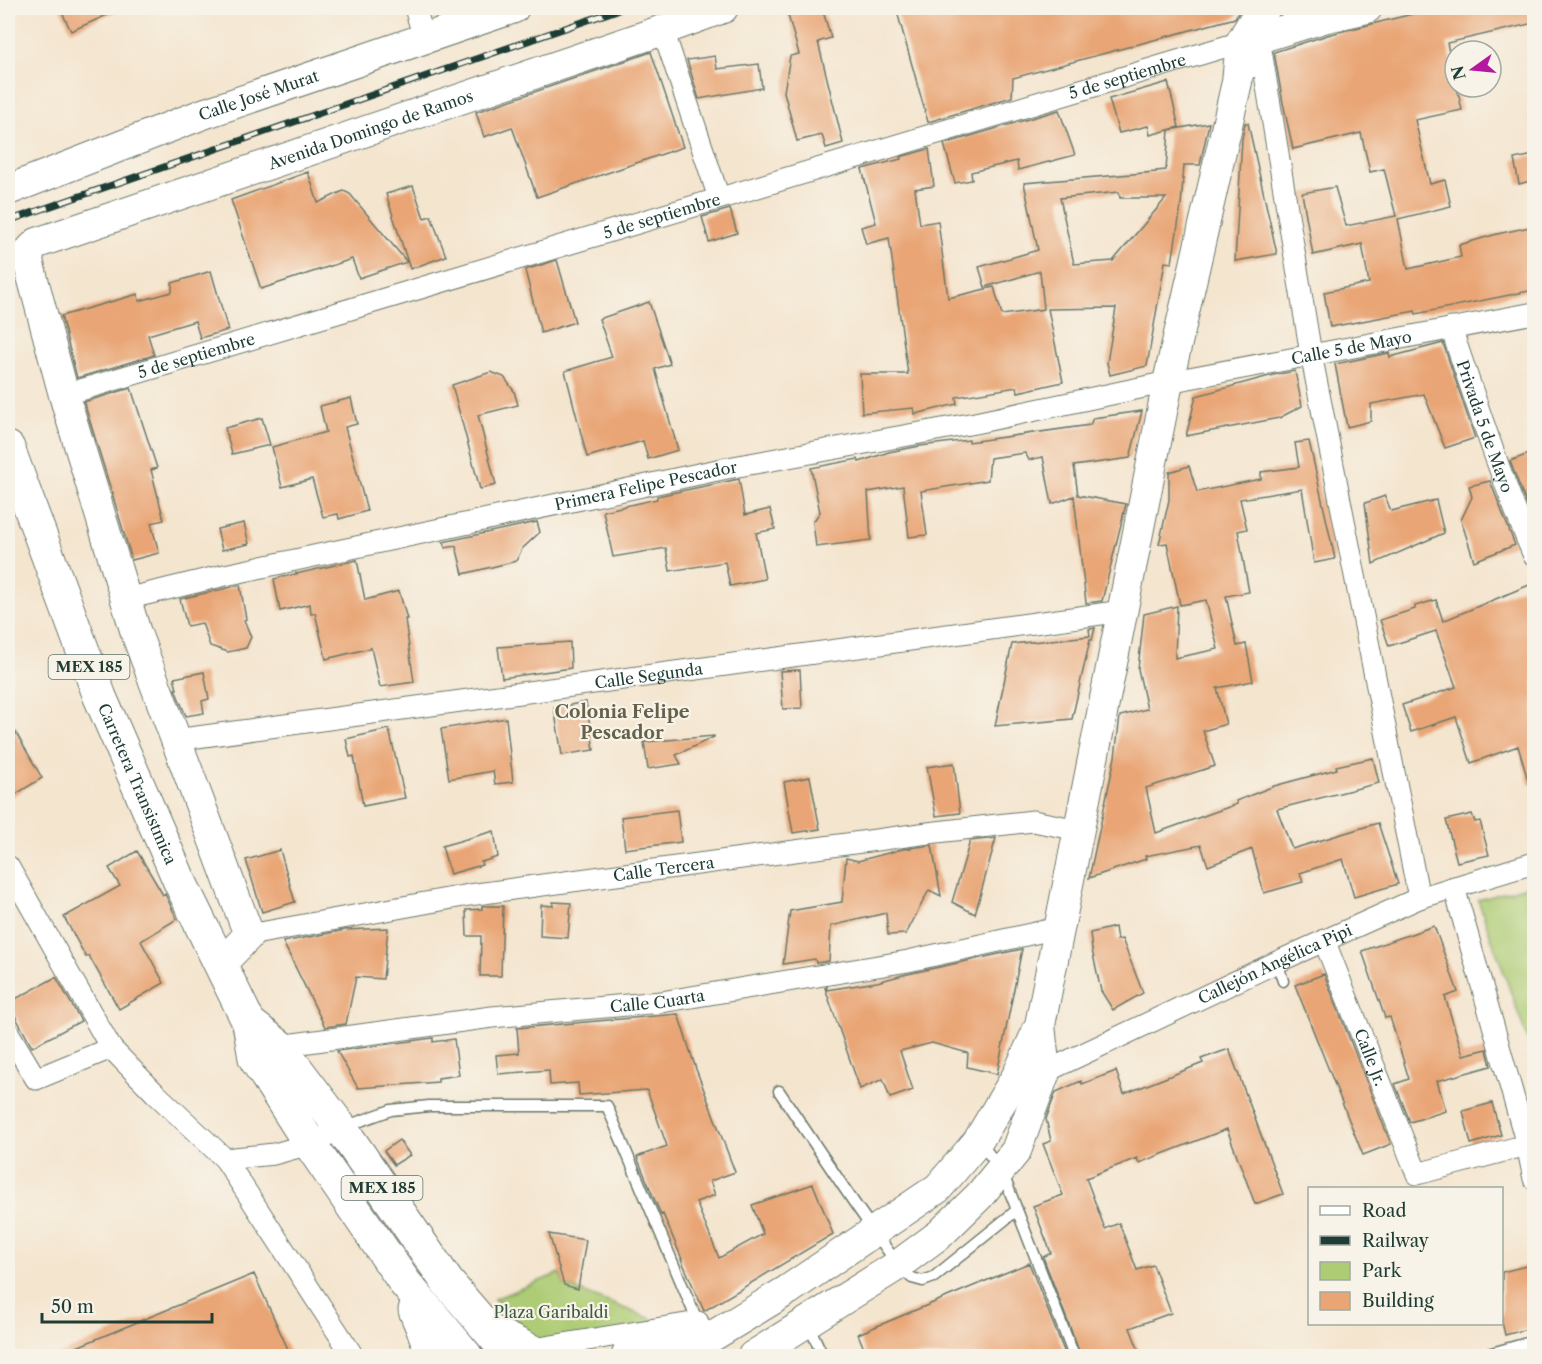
<svg xmlns="http://www.w3.org/2000/svg" width="1542" height="1364" font-family="'Libre Caslon Text',serif">
<rect width="100%" height="100%" fill="#f7f3e8"/>
<filter id="ink" filterUnits="userSpaceOnUse"><feTurbulence type="fractalNoise" baseFrequency=".0167" numOctaves="2"/><feDisplacementMap in="SourceGraphic" scale="12" xChannelSelector="R" yChannelSelector="G"/><feConvolveMatrix kernelMatrix="1 2 1 2 8 2 1 2 1" color-interpolation-filters="sRGB"/></filter>
<filter id="wash" filterUnits="userSpaceOnUse"><feTurbulence type="fractalNoise" baseFrequency=".008" numOctaves="4" result="noise"/><feDisplacementMap in="SourceGraphic" scale="24" xChannelSelector="R" yChannelSelector="G"/><feGaussianBlur stdDeviation="1.35" result="paint"/><feColorMatrix in="noise" values="0 0 0 0 0 0 0 0 0 0 0 0 0 0 0 0 0 1.4 0 .05"/><feComposite in="paint" operator="in"/></filter>
<g filter="url(#wash)">
<rect width="100%" height="100%" fill="#f4e5cf"/>
<path fill="#aecc74" stroke="#668454" stroke-width="1.5" d="M1534,884V1051L1532,1052L1478,900Z
M560,1273L564,1285L667,1325L541,1344L494,1299Z"/>
<g id="blocks">
<path fill="#e9a574" fill-rule="evenodd" d="M60,8H123L71,31Z
M786,8H822L831,38L818,42L843,143L826,148L822,135L797,141L784,92L790,56L799,54Z
M896,8H1241L1235,18L1013,78L1012,97L928,122Z
M1437,8H1534V23L1447,43L1455,80V87H1457L1462,110L1415,120L1430,184L1445,180L1451,206L1398,219L1408,269L1461,257L1459,245L1497,234L1534,226V257H1530L1534,290L1416,314L1415,311L1330,327L1324,292L1369,283L1362,244L1313,255L1302,193L1335,187L1346,226L1396,216L1384,169L1370,172L1361,133L1293,149L1283,103L1274,52L1331,34Z
M651,52L683,147L537,197L512,127L484,137L476,112Z
M715,56L717,69L759,64L762,88L699,99L687,60Z
M1168,82L1179,127L1150,135L1148,126L1119,133L1109,99Z
M1059,110L1075,155L1018,170L1017,161L971,172L972,180L955,183L944,144Z
M1209,123L1200,165H1184L1181,206L1172,263L1165,262L1147,366L1110,375L1107,363L1116,308L1048,309L1063,382L1018,392L1017,387L956,397L957,404L915,414L914,408L862,413L860,374H908L889,238L866,244L861,227L876,223L862,169L901,159L900,157L929,149L934,186L915,189L920,224L938,221L948,298L994,287L1002,315L1044,309L1040,271L985,287L979,267L1038,250L1024,183L1156,172V171L1166,170L1169,130ZM1119,192L1120,198H1166L1113,261L1074,264L1060,198Z
M1245,123H1248L1277,254L1235,261L1242,139Z
M1534,155V180L1519,184L1514,159Z
M308,172L318,203L341,192L344,191L350,194L407,262L359,278L352,259L261,289L231,200Z
M413,186L424,218L431,216L446,256L410,269L386,194Z
M730,209L737,233L709,242L702,217Z
M557,260L575,322L541,333L525,270Z
M211,271L228,330L200,338L195,321L148,335L154,355L77,378L61,316L138,294L139,301L172,292V283Z
M649,302L670,364L655,369L678,450L648,459L643,441L587,457L565,371L612,357L599,319Z
M1443,343L1475,438L1445,448L1424,394L1371,404V421L1347,427L1335,364L1389,353L1390,357Z
M1295,371L1302,406L1279,418L1186,436L1196,396L1273,375Z
M491,372L504,377L514,391L518,405L478,415L496,485L480,489L452,385Z
M131,388L157,468L151,470L164,520L151,523L159,553L132,560L112,493H113L111,490L84,402Z
M351,398L357,424L345,427L367,511L339,519L338,514L323,517L312,479L282,487L272,447L326,432L320,406Z
M1142,411L1130,458L1074,466L1078,495L1126,504L1102,601L1086,603L1074,496L1052,504L1043,457L1029,460L1025,453L990,458L988,480L921,491L927,535L909,537L903,486L868,492L871,540L816,547L813,522L820,512L811,468L858,459L859,462L889,452L920,446L969,440V442L1090,425L1093,418Z
M262,418L270,445L232,454L225,428Z
M1309,441L1335,559L1314,563L1302,489L1240,499L1247,529L1238,531L1249,592L1226,596L1237,646L1246,644L1253,681L1217,688L1226,724L1203,731L1215,766L1146,788L1156,833L1237,804L1236,801L1274,786L1337,769L1336,766L1373,758L1379,783L1277,809L1292,849L1378,823L1398,884L1354,897L1343,859L1300,873L1303,882L1264,893L1252,849L1208,866L1201,845L1145,856L1146,859L1089,878L1115,757L1120,716L1147,709L1138,669L1144,614L1177,606L1175,658L1218,649L1206,600L1180,605L1167,543L1159,544L1169,500V472L1189,466L1197,492L1261,479V472L1299,467L1295,443Z
M1534,452V524L1510,461Z
M739,479L745,515L770,509L775,529L756,533L765,579L730,586L725,562L670,571L666,548L613,557L603,511L657,499V496Z
M1490,481L1515,545L1474,561L1461,520L1472,497L1469,486Z
M1385,496L1391,511L1436,500L1444,533L1373,564L1365,503Z
M537,522L540,532L522,549L516,561L463,574L456,546L445,548L443,542Z
M244,523L249,544L222,550L217,529Z
M357,560L365,600L399,591L407,619H405L414,682L380,687L371,648L326,659L315,613L311,614L310,604L280,611L274,579Z
M1534,583V784H1529L1518,746L1471,763L1456,717L1411,732L1402,705L1456,687L1436,631L1389,646L1380,620L1415,609V606L1436,600L1443,621Z
M240,585L246,619L244,620L251,637L246,648L228,652L210,646L202,623L187,626L180,599Z
M1095,628L1092,640H1090L1072,719L995,726L1012,644L1090,636L1089,629Z
M570,642L571,668L502,678L498,647Z
M800,670L802,708L783,709L780,671Z
M204,672L209,699L202,701L204,713L186,716L175,689H177L174,678Z
M586,702L594,750L562,755L554,708Z
M506,718L513,782L495,784L493,771L449,779L441,729Z
M8,719L42,778L8,799Z
M389,729L405,798L363,806L354,756L350,757L346,739Z
M714,736V737L676,755L681,764L648,769L644,742Z
M954,763L960,813L936,816L927,767Z
M810,777L820,829L793,833L784,782Z
M677,810L681,842L625,849L621,817Z
M1472,814L1475,822L1480,821L1489,855L1457,862L1446,820Z
M494,831L498,857L481,862L482,865L450,874L442,846Z
M996,838L975,914L952,902L970,841Z
M932,845L941,896L929,890L906,934L888,935L886,913L831,926L829,961L816,963L815,959L783,964L790,911L842,902L846,858L858,861L903,849Z
M280,850L295,902L262,912L246,860Z
M137,851L163,895L165,894L177,919L141,941L164,983L119,1009L89,956L86,957L64,917L120,886L109,868Z
M553,902L571,903L568,938L540,936L541,905L553,906Z
M482,906H503L501,976H480L481,936H467L466,910L482,909Z
M1434,926L1458,992L1445,997L1463,1055L1487,1049L1491,1066L1437,1081L1446,1111L1410,1122L1395,1084L1409,1079L1390,1017L1385,1018L1362,951Z
M1115,927L1117,940L1122,939L1143,993L1113,1010L1101,991L1092,950L1090,933Z
M388,928L383,979L356,977L346,1024L325,1027L283,942L345,930Z
M1022,949L997,1074L967,1067L968,1053L932,1043L900,1051L913,1090L890,1098L883,1079L860,1089L825,988L827,987L826,990L877,982L903,975Z
M1324,974L1391,1144L1363,1155L1295,985Z
M56,977L81,1021L32,1047L8,1003Z
M678,1014L696,1069L735,1172L710,1181L715,1195L696,1202L719,1258L763,1234L752,1205L813,1184L833,1234L704,1311L681,1259H682L663,1214L661,1215L637,1157L667,1146L647,1090L579,1095L578,1083L550,1085L549,1070L498,1074L496,1055L519,1053L517,1028Z
M433,1038V1042L454,1039L459,1075L438,1078V1082L358,1088L337,1051Z
M1229,1049L1283,1194L1255,1204L1227,1129L1139,1163L1137,1158L1086,1178L1105,1229L1119,1223L1137,1270L1153,1265L1171,1313L1130,1328L1141,1356H1081L1043,1257L1051,1253L1033,1206L1063,1195L1043,1144L1051,1141L1046,1119L1056,1092L1081,1081L1082,1084L1116,1071L1124,1094L1203,1063L1201,1059Z
M1492,1103L1501,1135L1471,1144L1463,1111Z
M399,1140L410,1155L394,1165L384,1151Z
M549,1234L586,1240L578,1289L564,1285Z
M1029,1263L1066,1356H867L858,1334Z
M1534,1264V1327L1505,1335L1502,1322V1272Z
M254,1274L291,1356H55Z"/>
</g>
</g>
<g filter="url(#ink)">
<use href="#blocks" fill-opacity="0" stroke="#6a786a" stroke-width="1.5"/>
<g fill="none" stroke-linecap="round" stroke-linejoin="round">
<g stroke="#6a786a" stroke-width="13">
<path id="lane" d="M1277,962L1283,981
M779,1091L855,1204L898,1265L912,1278L923,1281L934,1277L1017,1210
M344,1127L391,1110L429,1106H607L699,1325
M980,1143L1001,1169L1074,1356
M808,1324L823,1356
M1481,1356L1534,1341"/>
</g>
<g stroke="#6a786a" stroke-width="23">
<g id="street">
<path d="M415,8L424,38"/>
<path d="M663,30L719,198"/>
<path d="M1259,38L1311,354L1419,898"/>
<path id="s1" d="M1451,328C1477,405 1502,481 1534,556"/>
<path id="s2" d="M64,395L1241,42L1254,39"/>
<path id="s3" d="M126,599L225,575L722,469L975,423L1168,382L1534,313"/>
<path id="s4" d="M175,740L1123,611"/>
<path d="M8,866L111,1048L155,1093L225,1159L274,1154L310,1144L341,1128"/>
<path d="M1454,887L1527,1145L1534,1179"/>
<path id="s5" d="M249,935L469,895L928,833L1033,821L1079,830"/>
<path id="s6" d="M1324,940L1417,1174L1534,1143"/>
<path d="M8,1032L36,1079L111,1048"/>
<path id="s7" d="M271,1050L279,1046L492,1017L661,1002L908,961L1058,928"/>
<path id="s8" d="M1033,1073L1045,1072L1277,962L1419,898L1534,863"/>
<path d="M225,1159L353,1356"/>
<path d="M493,1326L539,1348L698,1322"/>
</g>
</g>
<g stroke="#6a786a" stroke-width="32">
<g id="secondary">
<path d="M1247,64L1259,38L1327,17L1367,8"/>
<path id="s9" d="M8,190L203,114L514,8"/>
<path id="s10" d="M220,965L249,935L136,633L64,395L28,261L30,250L37,243L663,30L723,8"/>
<path d="M680,1356L788,1290L938,1188L978,1141L1018,1074L1040,1025L1168,382L1237,82L1241,42L1257,15L1265,8"/>
<path d="M753,1356L898,1265L940,1234L979,1196L1016,1151L1045,1072L1040,1025"/>
</g>
</g>
<g stroke="#6a786a" stroke-width="35">
<g id="primary">
<path id="s11" d="M8,448L100,697L180,882L249,1023L255,1058L310,1144L405,1283L466,1356"/>
<path d="M249,1023L279,1046L341,1128L448,1283L511,1356"/>
<path d="M415,1310L434,1356"/>
<path d="M628,1356L697,1346"/>
</g>
</g>
<use href="#lane" stroke="#fff" stroke-width="10"/>
<use href="#street" stroke="#fff" stroke-width="21"/>
<use href="#secondary" stroke="#fff" stroke-width="30"/>
<use href="#primary" stroke="#fff" stroke-width="33"/>
<g stroke="#1f3d34" stroke-width="7">
<path id="rail" d="M8,221L623,8"/>
</g>
<use href="#rail" stroke="#f7f3e8" stroke-width="4.5" stroke-dasharray="14" stroke-linecap="butt"/>
</g>
</g>
<g text-anchor="middle" stroke-width="4.5" stroke-linejoin="round" paint-order="stroke">
<g fill="#f7f3e8" stroke="#60746a" stroke-width="1.5">
<rect x="48.5" y="655" width="81" height="24" rx="4.5"/>
<rect x="341.5" y="1176" width="81" height="24" rx="4.5"/>
</g>
<g font-size="15" font-weight="bold" fill="#1f3d34">
<text x="89" y="672">MEX 185</text>
<text x="382" y="1193">MEX 185</text>
</g>
<g font-size="16" fill="#1f3d34" stroke="#f7f3e8">
<text dy="6" stroke="none"><textPath href="#s2" startOffset="1110">5 de septiembre</textPath></text>
<text dy="6" stroke="none"><textPath href="#s9" startOffset="268">Calle José Murat</textPath></text>
<text dy="6" stroke="none"><textPath href="#s10" startOffset="1125">Avenida Domingo de Ramos</textPath></text>
<text dy="6" stroke="none"><textPath href="#s2" startOffset="624">5 de septiembre</textPath></text>
<text dy="6" stroke="none"><textPath href="#s3" startOffset="1251">Calle 5 de Mayo</textPath></text>
<text dy="6" stroke="none"><textPath href="#s2" startOffset="138">5 de septiembre</textPath></text>
<text dy="6" stroke="none"><textPath href="#s1" startOffset="104">Privada 5 de Mayo</textPath></text>
<text dy="6" stroke="none"><textPath href="#s3" startOffset="532">Primera Felipe Pescador</textPath></text>
<text dy="6" stroke="none"><textPath href="#s4" startOffset="478">Calle Segunda</textPath></text>
<text dy="6" stroke="none"><textPath href="#s11" startOffset="360">Carretera Transistmica</textPath></text>
<text dy="6" stroke="none"><textPath href="#s5" startOffset="420">Calle Tercera</textPath></text>
<text dy="6" stroke="none"><textPath href="#s8" startOffset="266">Callejón Angélica Pipi</textPath></text>
<text dy="6" stroke="none"><textPath href="#s7" startOffset="390">Calle Cuarta</textPath></text>
<text dy="6" stroke="none"><textPath href="#s6" startOffset="126">Calle Jr.</textPath></text>
</g>
<g font-size="16" fill="#3c5a41" stroke="#f7f3e8">
<text x="551" y="1318">Plaza Garibaldi</text>
</g>
<g font-size="18" font-weight="bold" fill="#66614a" stroke="#f7f3e8">
<text x="622" y="718">Colonia Felipe<tspan x="622" dy="21">Pescador</tspan></text>
</g>
</g>
<rect width="1542" height="1364" fill="none" stroke="#f7f3e8" stroke-width="30"/>
<rect x="1308" y="1187" width="195" height="138" fill="#f7f3e8" stroke="#a1aaa0" stroke-width="1.5"/>
<rect x="1320" y="1206" width="30" height="9" fill="#ffffff" stroke="#a1aaa0" stroke-width="1.5"/>
<text x="1362" y="1217" font-size="18" fill="#1f3d34">Road</text>
<rect x="1320" y="1236" width="30" height="9" fill="#1f3d34" stroke="#a1aaa0" stroke-width="1.5"/>
<text x="1362" y="1247" font-size="18" fill="#1f3d34">Railway</text>
<rect x="1320" y="1262" width="30" height="18" fill="#aecc74" stroke="#a1aaa0" stroke-width="1.5"/>
<text x="1362" y="1277" font-size="18" fill="#1f3d34">Park</text>
<rect x="1320" y="1292" width="30" height="18" fill="#e9a574" stroke="#a1aaa0" stroke-width="1.5"/>
<text x="1362" y="1307" font-size="18" fill="#1f3d34">Building</text>
<g transform="translate(1473 69) rotate(255)"><circle r="28" fill="#f7f3e8" stroke="#a1aaa0" stroke-width="1.5"/>
<path d="M0-4.5L10 22L0 15L-10 22Z" fill="#b5179e"/>
<text y="-9" font-size="16" font-weight="bold" text-anchor="middle" fill="#1f3d34">N</text>
</g>
<path d="M42 1313v9h170v-9" fill="none" stroke="#1f3d34" stroke-width="3"/>
<text x="51" y="1313" font-size="18" fill="#1f3d34" stroke="#f7f3e8" stroke-width="4.5" paint-order="stroke">50 m</text>
</svg>
